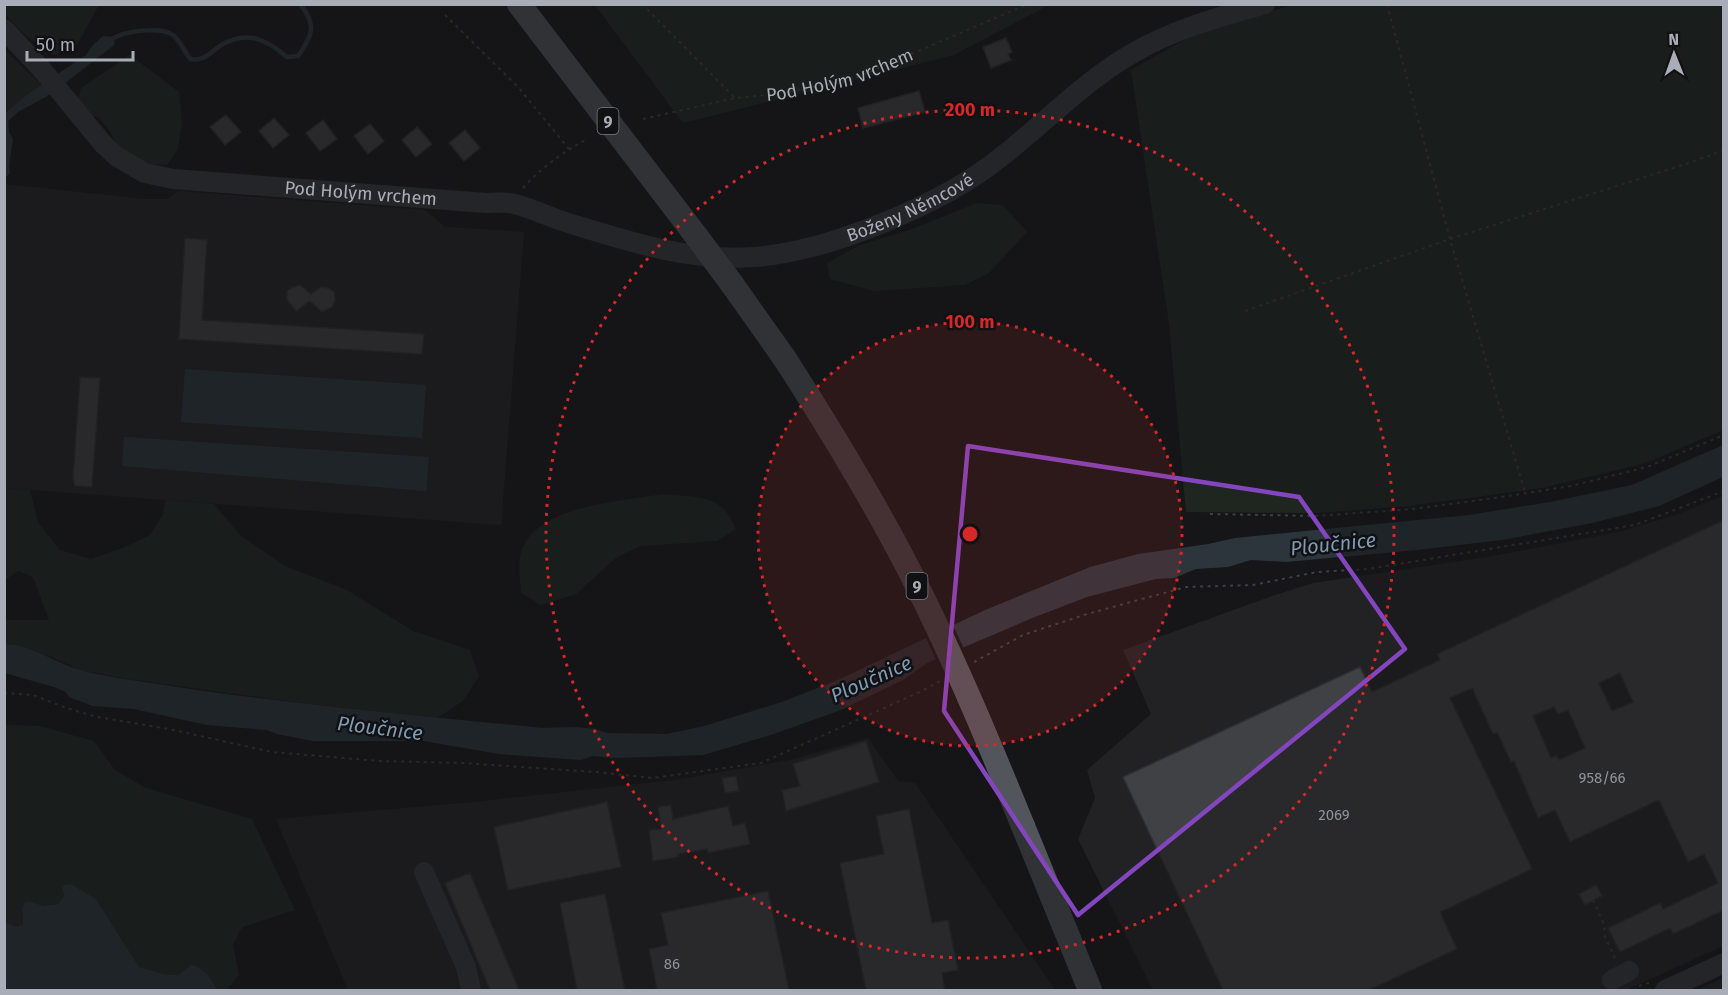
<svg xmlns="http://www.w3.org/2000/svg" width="1728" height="995" font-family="'Fira Sans',sans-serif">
<rect width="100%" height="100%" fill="#161618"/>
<path fill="#222225" d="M4,184L144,199H167L179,191L425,210L445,227L524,232L501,525L5,488Z
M1723,496V946L1626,990H1153L1078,839L1095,798L1087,770L1151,714L1123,650L1272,596L1313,583L1488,557L1619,532L1679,514Z
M868,738L898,781L915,783L1055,990H348L276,819L464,803L675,780L790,760Z
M1723,978V990H1697Z"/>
<path fill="#1e261f" d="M5,4H99V5L77,45L54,55L24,34L5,14Z
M595,5H1049L954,55L683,123Z
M1293,5H1723V430L1646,463L1542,488L1408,506L1318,513L1186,512L1169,324L1131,70L1202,30Z
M4,49L42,85L5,113H4Z
M130,55L179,92L182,122L178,149L167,165L150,164L130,155L116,143L109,130L99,118L92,116L78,100L81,88Z
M977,203L1003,205L1027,232L989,273L965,285L874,291L830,279L827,263L860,245L912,229Z
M5,488L30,490L38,522L60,550L91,559L125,547L150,535L163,514L165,500L214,504L241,536L285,566L347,590L413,631L470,650L479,676L463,701L437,718L302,703L127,679L80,670L50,656L11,644H5V620H49L33,577L18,571L5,580Z
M662,494C696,498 721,492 736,529L717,541L641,546L617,557L576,594L541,605L521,593C520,577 516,557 525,543C546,505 624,501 662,494Z
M4,725L40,726L94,741L115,770L146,788L252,819L295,910L242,927L233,945L239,975L227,990H217L216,988L191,965L178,975L163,974L139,968L96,899L62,888L64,896L58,904L43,906L32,902L22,909L23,925L15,926L5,922Z"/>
<path fill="#2c353c" d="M103,36L115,37L114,45L51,94L18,112L8,121L9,132L13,139L9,166L10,173L5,178V113L28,94L86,55L93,45Z
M185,369L426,385L422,438L181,422Z
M124,437L429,457L426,491L122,466Z
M1723,445V477L1659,506L1592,523L1502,540L1417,550L1286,562L1251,560L1228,567L1196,569L1174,578L1156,579L1087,597L1030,619L927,663L903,680L841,710L771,735L703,755L613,758L592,756L581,760L499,754L424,741H313L277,734L267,730L207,725L134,709L93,706L69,697L66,692L57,688L5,673L4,644C32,644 56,664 81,670C97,675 114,677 131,680C267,702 405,714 542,728L575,727L596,729L607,733L667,734L704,726L782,702L840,679L985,610L1090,567L1138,554L1208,544L1235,538L1469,515L1550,502L1632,485Z
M71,884L96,899L139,967L163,974L178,975L191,965C204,967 212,979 217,990H5V922L15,926L23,925L22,909L25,902H32L43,906L58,904L64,896L62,888L64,885Z"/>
<path fill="#161618" d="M952,623L965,651L937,662L925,636Z"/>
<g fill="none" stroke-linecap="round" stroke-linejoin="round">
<path stroke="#2c353c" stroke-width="4.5" d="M112,39C124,31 161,26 173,35C180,41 185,52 190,59C205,62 211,51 223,44C248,30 267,40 287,57L298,56C313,35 317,25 300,4"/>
</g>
<path fill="#404145" stroke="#303034" stroke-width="1.5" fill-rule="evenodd" d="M1006,38L1012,52L1008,54L1011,60L991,68L983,47Z
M919,91L925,112L863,128L858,108Z
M226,115L241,132L225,145L210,127Z
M274,118L289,135L273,148L259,131Z
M323,120L337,139L320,151L306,133Z
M370,124L384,141L368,154L354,136Z
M417,127L432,144L416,157L402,140Z
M465,130L480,148L464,161L449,143Z
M185,238L207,240L202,320L424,334L422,354L179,339Z
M300,285L311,294L321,287L328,288L334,292L335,300L332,307L322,312L310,301L296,311L287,299V291L291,288Z
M80,377L100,378L92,487L75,486L73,478Z
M1724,520V910L1673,934L1670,928L1620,952L1608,928L1660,903L1663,909L1718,883L1704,854L1688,862L1659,800L1570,842L1555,810L1538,818L1514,761L1511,762L1497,732L1493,734L1472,688L1450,698L1532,869L1440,912L1457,949L1369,990H1223L1123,777L1360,667L1372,692L1440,660L1437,654ZM1620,673L1633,702L1612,711L1599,683ZM1554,707L1558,714L1568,710L1585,748L1559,760L1556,755L1551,758L1533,716Z
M866,741L879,782L786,811L782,790L800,786L793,764Z
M736,776L739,791L725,793L722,778Z
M607,802L621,867L508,890L494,827Z
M671,805L673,819L728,806L733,826L745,823L750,844L708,853L707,849L678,854L679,857L653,861L649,830L661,829L658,807Z
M909,809L932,923L948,920L958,970L942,973L945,990H866L840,863L884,854L876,816Z
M470,873L519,990H490L445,883Z
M1596,885L1602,896L1585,905L1579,894Z
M768,891L789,990H657L649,949L668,945L661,913Z
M605,894L625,990H577L560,903Z"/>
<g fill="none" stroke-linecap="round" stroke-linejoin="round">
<g stroke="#3d3f44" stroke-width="2" stroke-dasharray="3 4.5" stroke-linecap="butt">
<path d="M642,4L735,98"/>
<path d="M1387,4L1450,239L1525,492"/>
<path d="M445,15L518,87L569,149"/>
<path id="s1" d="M643,119L735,98L778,94L853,79L1028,4"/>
<path d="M523,188C542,167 562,153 587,139"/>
<path d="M1245,311L1450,239L1689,163L1724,150"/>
<path d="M1210,514L1315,516L1413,509L1495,498L1571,486L1647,467L1724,435"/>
<path d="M974,662L1023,635L1087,614L1186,587L1253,585L1317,572L1368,569L1635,525L1724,491"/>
<path d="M4,693L33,695L66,708L97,717L169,729L272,752L380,761L463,763L596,772L652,778L761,763L920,692L940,681"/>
<path d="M1593,900L1604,924L1605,937L1615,958"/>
<path d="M1639,986L1651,982"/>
</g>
<g stroke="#37383d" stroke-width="20">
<path id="s2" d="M4,29L44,72L103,144L116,156L145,173L173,179L486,203C494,203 502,202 509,203C526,205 548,217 565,222C627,241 689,262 755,257C830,251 943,204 1001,157C1045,123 1084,81 1133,53C1174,29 1219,17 1265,4"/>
<path d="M424,872L466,967L471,990"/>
<path d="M1612,980L1629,971"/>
<path d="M1665,990L1724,963"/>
</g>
<path stroke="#53555c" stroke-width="24" d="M519,4L697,237
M732,284L785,359
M1023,826L1090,990"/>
<path stroke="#53555c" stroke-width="24" d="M697,237L732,284
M785,359C828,426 869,493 906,564C950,649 987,738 1023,826"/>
</g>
<path d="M0 0H1728V995H0ZM968,446L1299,497L1405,649L1078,915L944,711Z" fill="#161618" fill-opacity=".55" fill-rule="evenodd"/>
<path fill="none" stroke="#8446be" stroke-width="4.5" stroke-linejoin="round" d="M968,446L1299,497L1405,649L1078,915L944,711Z"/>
<circle cx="970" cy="534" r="212" fill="#d62828" fill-opacity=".12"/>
<g fill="none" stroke="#d62828" stroke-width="3" stroke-dasharray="3 6">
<circle cx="970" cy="534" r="212"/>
<circle cx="970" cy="534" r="424"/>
</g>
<g text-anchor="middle" stroke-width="5" stroke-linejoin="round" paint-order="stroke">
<g font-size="15" fill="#8e929b">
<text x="1602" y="783">958/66</text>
<text x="1334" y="820">2069</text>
<text x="672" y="969">86</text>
</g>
<g fill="#111113" stroke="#7b7e86" stroke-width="1.5">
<rect x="597.5" y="108" width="21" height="26" rx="4.5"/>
<rect x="906.5" y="573" width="21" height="26" rx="4.5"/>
</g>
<g font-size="16" font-weight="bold" fill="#a8adb8">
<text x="608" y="127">9</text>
<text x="917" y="592">9</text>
</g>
<g font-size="18" fill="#a8adb8" stroke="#111113">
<text dy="6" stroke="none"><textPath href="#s1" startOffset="202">Pod Holým vrchem</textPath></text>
<text dy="6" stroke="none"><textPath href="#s2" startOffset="420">Pod Holým vrchem</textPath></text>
<text dy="6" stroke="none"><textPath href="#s2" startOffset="986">Boženy Němcové</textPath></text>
</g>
<g font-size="20" font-style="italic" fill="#7f9bb3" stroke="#111113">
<text transform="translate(1333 544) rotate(-6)" y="7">Ploučnice</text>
<text transform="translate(871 679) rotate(-24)" y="7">Ploučnice</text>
<text transform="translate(380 728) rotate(7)" y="7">Ploučnice</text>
</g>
</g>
<circle cx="970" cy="534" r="9" fill="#d62828" stroke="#111113" stroke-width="3"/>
<g font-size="18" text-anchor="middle" font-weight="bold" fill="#d62828" stroke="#111113" stroke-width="5" stroke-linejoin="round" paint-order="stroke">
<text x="970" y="116">200 m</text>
<text x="970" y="328">100 m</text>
</g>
<rect width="1728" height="995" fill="none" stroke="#a8adb8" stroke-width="12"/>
<g transform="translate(1674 54) rotate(359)" stroke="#111113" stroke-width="4.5" paint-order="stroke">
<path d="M0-4.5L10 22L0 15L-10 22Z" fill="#a8adb8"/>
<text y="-9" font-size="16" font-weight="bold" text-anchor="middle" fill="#a8adb8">N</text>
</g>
<path d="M27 51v9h106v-9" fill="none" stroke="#a8adb8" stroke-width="3"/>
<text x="36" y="51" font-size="18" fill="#a8adb8" stroke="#111113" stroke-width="4.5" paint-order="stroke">50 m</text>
</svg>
